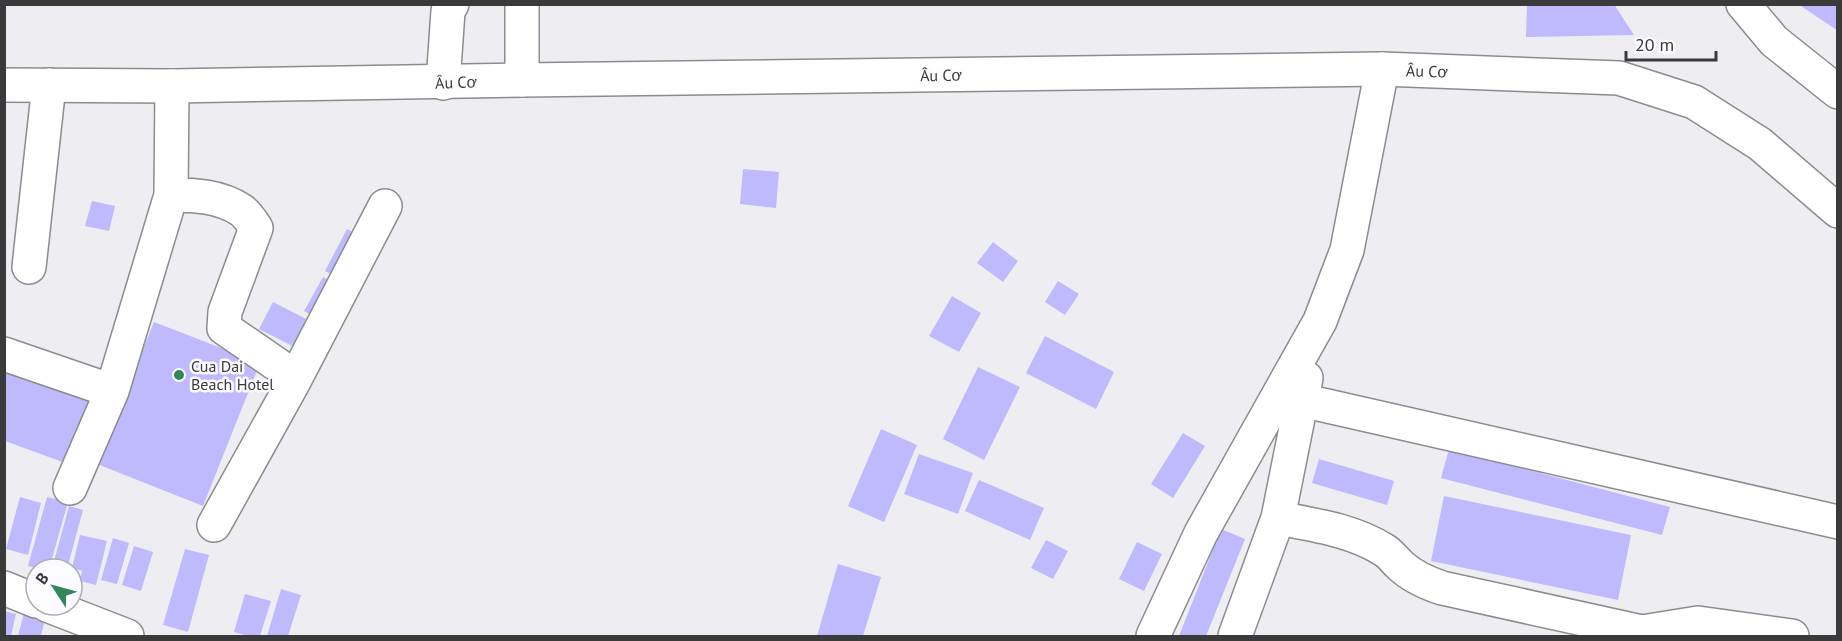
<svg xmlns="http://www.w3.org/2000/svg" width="1842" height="641" font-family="'PT Sans',sans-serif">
<rect width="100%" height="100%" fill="#eeeef2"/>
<path fill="#bfb9fd" d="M1527,4H1614L1634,35L1526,37Z
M1798,4H1838V31Z
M743,169L779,172L776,208L740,204Z
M92,201L115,206L109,231L85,226Z
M347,229L361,236L339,278L325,271Z
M993,242L1018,261L1003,282L977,263Z
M323,277L337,285L319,319L304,311Z
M1058,281L1079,294L1065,315L1045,302Z
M952,296L981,313L959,352L929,336Z
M273,302L312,322L298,349L259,329Z
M154,322L260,363L203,506L97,464Z
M1045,336L1114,372L1096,409L1026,373Z
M5,362L94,395L68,464L5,441Z
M978,367L1020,387L984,460L943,439Z
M881,429L917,445L884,522L848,506Z
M1183,433L1205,446L1173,498L1151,484Z
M1449,449L1670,507L1662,535L1441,478Z
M919,454L973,473L958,514L904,494Z
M1319,459L1394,481L1387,505L1312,483Z
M979,480L1044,508L1030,540L965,511Z
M1444,496L1631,535L1618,600L1431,561Z
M20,497L41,503L28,555L6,549Z
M47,497L68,502L49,569H40L28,566Z
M69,506L83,510L67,569H52Z
M1221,529L1245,539L1206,636H1179Z
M80,535L107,541L96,585L80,581L82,571L72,568Z
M113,538L129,543L117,584L101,580Z
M1046,540L1068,551L1053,579L1031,568Z
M1137,542L1162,554L1144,591L1119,579Z
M134,546L153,552L141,591L122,585Z
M185,549L209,555L188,632L163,625Z
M838,564L881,577L863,636H817Z
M281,589L301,595L288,636H267Z
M245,594L271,601L260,636H248L234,632Z
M25,609L46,614L41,636H18Z
M4,611L16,614L11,636H4Z"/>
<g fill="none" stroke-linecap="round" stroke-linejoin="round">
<g stroke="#8c8c8f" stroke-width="36">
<path id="minor" d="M522,4V80
M1743,4L1774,41L1838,92
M443,83L448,11L452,4
M171,195C195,195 220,196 241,210C247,214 252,222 256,228L225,312L224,328L288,372L293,383
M29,267L49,85
M4,354L112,391
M1301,400L1838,522
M70,488L112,391L171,195L172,86
M1278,518C1314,525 1352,530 1384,550C1391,554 1395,561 1401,566C1413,577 1427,583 1442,588L1642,632L1698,623L1792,636
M214,525L293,383L385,206
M4,588L36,601
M47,605L127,636
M1153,636L1201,533L1320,321L1347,250L1382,69
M1235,636L1278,518L1306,378"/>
</g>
<g stroke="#8c8c8f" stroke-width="36">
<path id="major" d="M4,85L172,86L522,80L1382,69L1619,78L1694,102L1760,144L1838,211"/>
</g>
<use href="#minor" stroke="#fff" stroke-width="33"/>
<use href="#major" stroke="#fff" stroke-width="33"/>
</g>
<circle fill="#33875a" stroke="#fcfbff" stroke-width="2" cx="179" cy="375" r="6"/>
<g text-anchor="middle" stroke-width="5" stroke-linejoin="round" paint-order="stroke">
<g font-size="16" fill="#3a3a3b" stroke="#fcfbff">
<text transform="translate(1427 71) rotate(2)" y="6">Âu Cơ</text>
<text transform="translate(941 75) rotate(-1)" y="6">Âu Cơ</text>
<text transform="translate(456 82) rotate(-2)" y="6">Âu Cơ</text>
</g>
<g font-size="16" fill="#3a3a3b" stroke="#fcfbff" text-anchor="start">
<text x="191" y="372">Cua Dai<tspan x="191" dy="18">Beach Hotel</tspan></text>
</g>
</g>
<rect width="1842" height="641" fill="none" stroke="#3a3a3b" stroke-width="12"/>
<g transform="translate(54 587) rotate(306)"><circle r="28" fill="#fcfbff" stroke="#aeaeb1" stroke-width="1.5"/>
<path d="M0-4.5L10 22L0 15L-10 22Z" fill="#33875a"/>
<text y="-9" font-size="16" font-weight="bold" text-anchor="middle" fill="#3a3a3b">B</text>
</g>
<path d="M1626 51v9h90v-9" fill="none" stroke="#3a3a3b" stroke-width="3"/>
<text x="1635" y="51" font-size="18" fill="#3a3a3b" stroke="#fcfbff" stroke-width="4.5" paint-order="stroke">20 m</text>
</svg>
